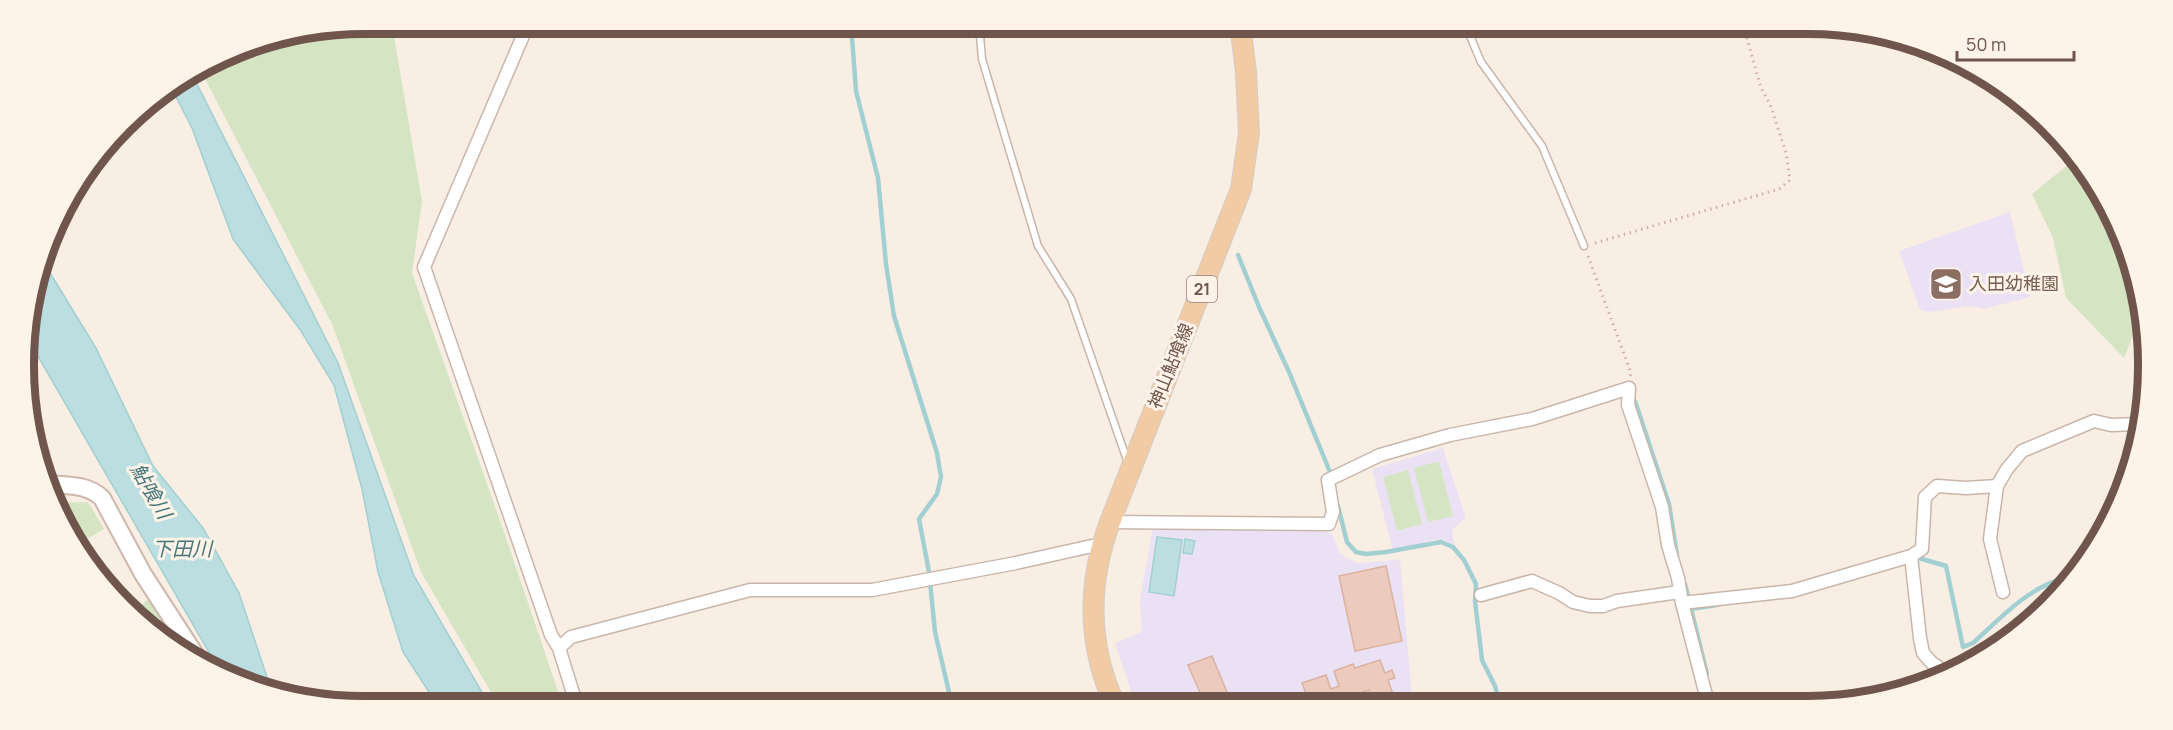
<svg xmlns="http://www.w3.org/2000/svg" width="2173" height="730" font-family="Manrope,'Noto Sans JP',sans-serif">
<rect width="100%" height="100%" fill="#f9eee4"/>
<path fill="#ebe1f5" d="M2010,212L2030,297L1984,309L1970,306L1928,312L1920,310L1899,251Z
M1443,448L1466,518L1452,530L1454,545L1443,540H1434L1393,551L1372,469Z
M1153,527H1313L1332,534L1339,552L1348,559L1357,563L1400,560L1412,697L1391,704L1136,705L1115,643L1142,632L1140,600Z"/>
<path fill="#d5e5c4" d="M365,24H392L422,201L412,273L502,526L563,706H499L421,572L332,324L201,71L235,50Z
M2071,158L2103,194L2143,311L2124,358L2066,298L2053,238L2032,194L2070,163Z
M1439,461L1453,516L1428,522L1414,468Z
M1408,470L1422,524L1397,531L1383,477Z
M88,502L104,529L84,541L69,521L67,522L58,503Z
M150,598L182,651C166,644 158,626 150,611L143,616L136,609Z"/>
<path fill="#bbdfe0" stroke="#a2cfd1" stroke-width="1.5" d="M193,76L338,363L414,576L490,706H438L403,652L378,572L362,489L334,385L301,331L233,239L192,128L172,89Z
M44,263L96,348L153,466L203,528L239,593L272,692L218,668L28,339L27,321Z
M1157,537L1182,540L1174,596L1149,592Z
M1185,539L1195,541L1192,554L1183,553Z"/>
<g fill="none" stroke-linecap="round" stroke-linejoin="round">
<path stroke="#a2cfd1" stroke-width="4.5" d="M851,24L856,91L878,178L886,264L894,316L937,453L941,477L937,494L919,519L929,572L935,632L952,705
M1238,255L1259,307L1289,372L1332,477
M1635,401L1669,504L1677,555
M1338,506L1347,542L1356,552L1366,554L1386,552L1441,542L1453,547L1464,560L1476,584L1475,601L1482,660L1495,686L1500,704
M1919,558L1946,566L1963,647L1973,643C2003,616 2029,586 2069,577
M1685,584L1707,674
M1691,609L1717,605"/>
</g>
<path fill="#eccbbe" stroke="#dcb1a0" stroke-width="1.5" d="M1386,566L1402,641L1355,651L1339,576Z
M1212,656L1232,704H1205L1188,665Z
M1380,660L1385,673L1392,670L1395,678L1388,680L1394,697L1374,704L1369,690L1363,692L1367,704H1310L1302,683L1326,675L1331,689L1339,686L1334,671L1353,664L1355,668Z
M1188,699L1190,704H1174Z"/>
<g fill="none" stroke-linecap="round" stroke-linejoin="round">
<g stroke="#c9b6ab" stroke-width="9">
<path id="lane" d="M979,24L982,59L1038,246L1071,299L1128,463
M1465,24L1481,62L1542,146L1584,246"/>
</g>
<g stroke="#c9b6ab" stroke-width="15">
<path id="street" d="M528,24L424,267L551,635L559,648L577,706
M1110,522L1329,524L1333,512L1328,480L1380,455L1450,435L1532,419L1629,388L1628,405L1662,507L1668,545L1678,578L1682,603L1708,703
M1911,556L1920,638L1923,653L1932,663L1948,674
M2003,592L1990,539L1997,486L2007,469L2022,451L2094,421L2111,425L2139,424
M1481,595L1532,581L1559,593L1573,602L1590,606H1603L1617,601L1679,592
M1682,603L1792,591L1911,556L1922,549L1925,497L1937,486L1966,488L1997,486
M559,648L571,637L750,590H872L1016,563L1101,544"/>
</g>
<g stroke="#ceb7ac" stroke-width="20">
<path id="secondary" d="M50,484C69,486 87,484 102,498L143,574L198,659"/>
</g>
<g stroke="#d4ccc9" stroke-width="22">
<path id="primary" d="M1115,705C1087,644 1087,584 1110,522L1241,189L1249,133L1246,72L1240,24"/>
</g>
<path stroke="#d0afa2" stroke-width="3" stroke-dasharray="1.5 4.5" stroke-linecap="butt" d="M1595,243L1779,189L1790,180L1786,153L1770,104L1761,88L1743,24
M1588,256L1631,373L1630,377"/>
<use href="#lane" stroke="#fff" stroke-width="6"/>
<use href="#street" stroke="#fff" stroke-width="12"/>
<use href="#secondary" stroke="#fff" stroke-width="16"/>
<use href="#primary" stroke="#f1cba3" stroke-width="20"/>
</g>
<defs>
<g id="school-square" transform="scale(1.725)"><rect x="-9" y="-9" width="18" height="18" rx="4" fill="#8d6e63" stroke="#fdf3e9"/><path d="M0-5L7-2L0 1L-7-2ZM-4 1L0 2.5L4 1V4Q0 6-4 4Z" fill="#fff"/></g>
</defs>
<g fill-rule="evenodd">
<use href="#school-square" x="1946" y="284"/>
</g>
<g text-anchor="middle" stroke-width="6" stroke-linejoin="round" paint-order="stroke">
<rect fill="#fdf3e9" stroke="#9a847b" stroke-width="1.5" x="1187" y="276" width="30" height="26" rx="4.5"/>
<g font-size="16" font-weight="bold" fill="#6f554c">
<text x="1202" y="295">21</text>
</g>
<g font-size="18" fill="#785e54" stroke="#fdf3e9" text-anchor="start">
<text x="1969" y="290">入田幼稚園</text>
</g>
<g font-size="18" fill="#6f554c" stroke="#fdf3e9">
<text transform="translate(1171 366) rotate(-68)" y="6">神山鮎喰線</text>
</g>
<g font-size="20" font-style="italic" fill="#467779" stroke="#fdf3e9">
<text transform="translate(151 491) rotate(60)" y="7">鮎喰川</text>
<text x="182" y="556">下田川</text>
</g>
</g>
<path d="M0 0H2173V730H0ZM364 34H1808A330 330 0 0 1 2138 364V366A330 330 0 0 1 1808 696H364A330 330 0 0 1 34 366V364A330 330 0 0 1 364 34Z" fill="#fdf3e9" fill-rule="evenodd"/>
<path fill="none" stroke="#6f554c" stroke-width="8" d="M364 34H1808A330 330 0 0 1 2138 364V366A330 330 0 0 1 1808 696H364A330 330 0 0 1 34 366V364A330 330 0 0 1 364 34Z"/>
<path d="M1957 51v9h117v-9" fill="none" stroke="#6f554c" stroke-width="3"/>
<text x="1966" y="51" font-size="18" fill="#6f554c" stroke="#fdf3e9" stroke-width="4.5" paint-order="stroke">50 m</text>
</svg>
